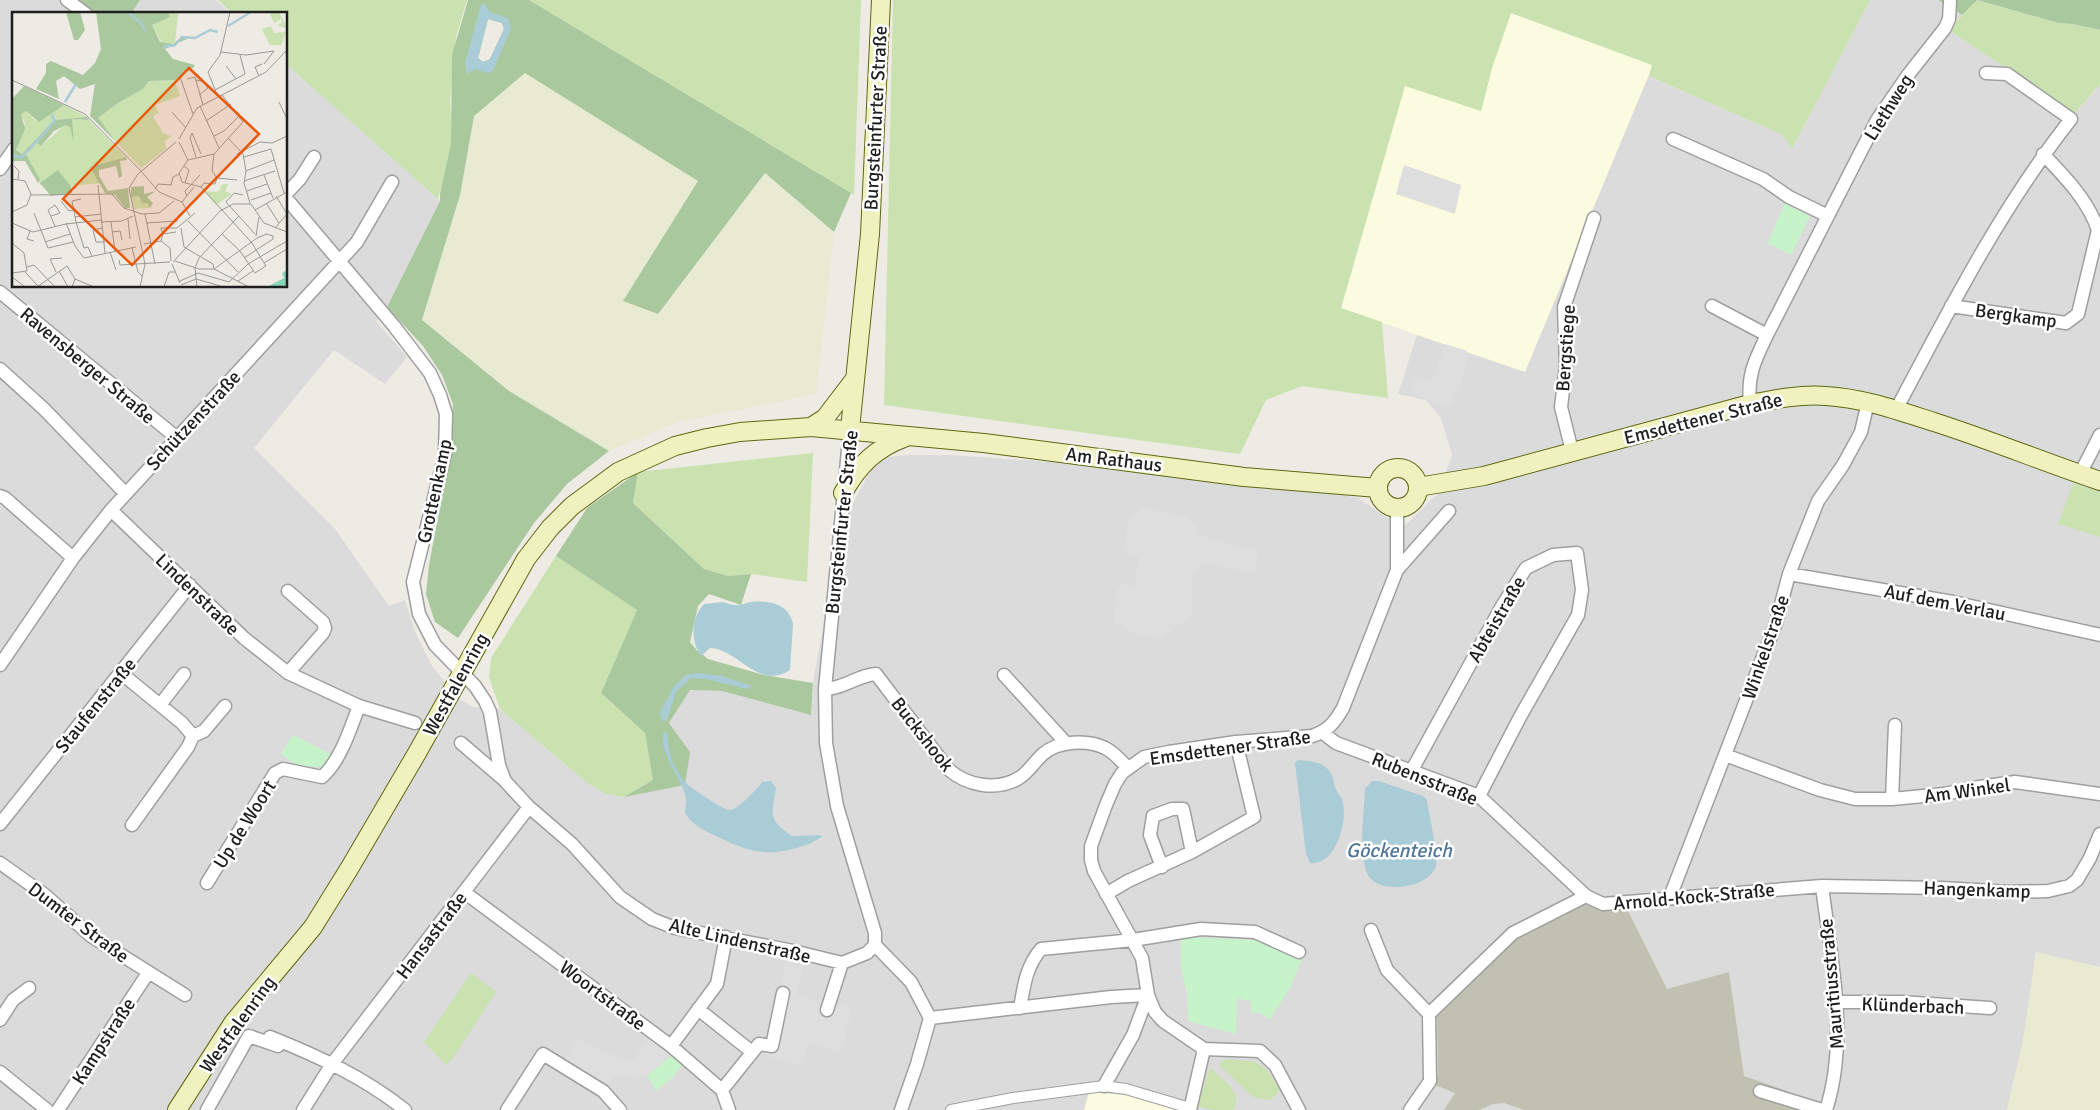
<svg xmlns="http://www.w3.org/2000/svg" width="2100" height="1110" font-family="Signika,sans-serif">
<rect width="100%" height="100%" fill="#eeebe5"/>
<path fill="#dcdbdb" d="M0,0H78L96,14H14V286H286V63L440,201L387,307L376,321L407,357L385,384L334,350L254,448L335,529L389,606L405,600L415,632L432,666L458,698L473,707L500,709L586,782L690,752L669,723L690,690L722,691L811,715L814,676L844,520L877,458L907,455H952L1247,476L1358,498L1402,528L1439,493L1452,455L1441,418L1426,400L1398,394L1417,335L1342,310L1339,311L1492,68L1653,65L1649,76L1783,135L1792,149L1870,0H1938L1962,15L1949,30L2074,114L2100,84V967L2036,953L2023,1041L2007,1110H0Z
M140,0H216L232,14H131Z"/>
<path fill="#fbfbe0" d="M1511,13L1653,65L1525,372L1341,309L1405,85L1481,111L1492,68Z
M1089,1092L1126,1095L1179,1110H1084Z"/>
<path fill="#c1c1b1" d="M1583,904L1613,910L1627,909L1667,989L1729,972L1744,1076L1821,1103L1818,1110H1524L1504,1103L1493,1104L1479,1110H1444L1455,1093L1435,1085L1438,1073L1437,1015L1516,936Z"/>
<path fill="#e8ead2" d="M525,72L699,181L624,301L658,314L765,173L834,232L816,394L678,422L609,451L509,391L422,320L460,195L474,116Z
M2036,952L2100,967V1110H2007L2023,1041Z"/>
<path fill="#c9e2b0" d="M218,0H467L456,37L450,102L453,146L438,199L286,64V14H233Z
M529,0H861L854,195Z
M893,0H1870L1792,149L1783,135L1649,76L1652,65L1511,13L1492,68L1481,111L1405,86L1341,308L1382,322L1388,398L1302,386L1266,400L1240,454L884,405Z
M1976,0L2058,23L2073,24L2100,30V84L2074,114L1949,30Z
M813,453L807,582L751,574L728,576L704,569L633,503L638,472Z
M2073,483L2100,492V537L2058,524Z
M556,556L637,610L601,693L645,733L653,780L624,797L606,794L586,782L500,709L489,677L491,658Z
M471,973L496,992L453,1058L446,1065L424,1042Z
M1227,1059C1263,1062 1262,1060 1280,1091L1270,1100L1253,1097L1218,1064Z
M1210,1068C1222,1079 1245,1093 1233,1110H1211L1197,1106Z"/>
<path fill="#aac89e" fill-rule="evenodd" d="M78,0H140L131,14H96Z
M468,0H529L851,193L834,232L765,173L658,314L623,301L698,181L525,73L474,116L460,195L422,320L509,391L609,451L567,484L534,523L458,638L435,622L426,594L429,565L452,443L453,404L442,375L423,346L387,307L440,201V194L451,144L452,55ZM488,19L502,23L504,29L490,59L483,62L478,58Z
M1938,0H2100V30L2073,24L2058,23L1977,0L1962,15Z
M638,472L633,503L704,569L728,576L751,574L741,605L709,594L698,606L690,642L701,655L702,654L708,659L764,675L813,683L811,715L722,691L690,690L669,723L690,752L685,785L624,797L653,780L645,733L601,693L637,610L556,556L587,508Z"/>
<path fill="#c6f3ca" d="M1785,203L1810,216L1791,255L1768,243Z
M293,735L332,755L326,767L297,766L281,754Z
M1258,935L1303,957L1290,988L1270,1019L1259,1013H1251V1001L1240,999L1241,994L1237,1002L1236,1034L1188,1021L1187,995L1181,968V937L1256,940Z
M671,1055L683,1064L672,1078L656,1091L647,1075Z"/>
<path fill="#dedede" d="M1404,165L1461,185L1455,214L1396,194Z
M1445,344L1467,351L1468,359L1458,392L1448,407L1441,406L1411,393L1413,381L1416,377L1432,382Z
M1143,508L1187,517L1196,527L1198,534L1217,542L1258,550L1255,573L1203,563L1192,578L1193,612L1180,626L1171,623L1167,625L1172,632L1160,639L1129,632L1122,622L1118,626L1113,621L1117,590L1127,582L1134,588L1139,556L1131,558L1127,554L1124,548L1129,520Z
M787,957L805,962L797,996L852,1007L842,1051L808,1044L803,1065L763,1055L769,1038Z
M576,1039L631,1063L649,1039L671,1056L648,1075L642,1074L637,1079L626,1075L625,1079L619,1073L604,1084L565,1059Z"/>
<path fill="#aaccd6" fill-rule="evenodd" d="M484,3L490,12L508,18L511,28L493,71L487,73L475,69L467,74L465,63L481,5ZM488,19L502,23L504,29L490,59L483,62L478,58Z
M723,602C727,603 731,605 735,605C740,606 745,603 751,602C769,600 789,604 793,624L790,670C759,691 738,649 710,648L701,656C690,640 691,618 704,604Z
M698,673L722,676L752,686L748,689L706,679L691,678L676,692L667,720L662,721L660,712L675,685L686,675Z
M664,732L667,733C668,742 669,754 673,763C676,770 682,779 688,785C695,790 724,811 731,810C738,809 758,788 762,782L771,781L776,788C772,815 767,819 792,836L819,835L823,837C816,839 813,843 806,845C768,858 751,853 716,836C705,831 692,825 685,813C685,809 687,802 686,798C683,781 656,748 664,732Z
M1298,760C1312,761 1328,762 1333,778C1334,782 1334,786 1336,789C1337,793 1341,796 1342,799C1349,819 1336,867 1310,863L1306,854L1295,763Z
M1372,781H1379L1423,796L1427,800C1429,814 1438,853 1436,865C1431,889 1376,896 1367,873C1358,848 1364,816 1365,789Z"/>
<g fill="none" stroke-linecap="round" stroke-linejoin="round">
<g stroke="#9f9f9f" stroke-width="12">
<path id="pedestrian" d="M951,1110L1013,1098L1104,1086L1126,1089L1190,1108"/>
</g>
<g stroke="#9f9f9f" stroke-width="15">
<path id="minor" d="M67,0L86,14
M1673,139L1763,179L1789,197L1828,216
M0,169L14,149
M286,194L300,179L314,157
M286,198L394,326L430,373L440,395L446,414L445,454L413,582L419,614L435,645L475,686L485,701L490,712L499,765L505,781L529,807L572,844L620,897L652,919L675,928L793,951L842,963L867,953L875,945
M0,292L177,438
M1712,306L1767,335
M1951,306L2066,323L2078,314L2098,230C2088,200 2064,176 2043,154
M0,369L44,409L126,494
M1750,404C1747,375 1755,360 1767,335L1877,120L1908,75L1945,28L1949,19L1950,2
M1896,410C1949,310 2001,208 2071,119L2007,74L1986,73
M850,429L825,689L826,743L837,806L875,933V945L911,982L930,1018
M1572,451L1561,407L1566,366L1564,307L1594,218
M2080,474L2100,435
M0,496L5,498L73,558
M111,510L244,638L288,673L359,706L415,723
M1397,570L1449,511
M1789,574L1953,602L2100,635
M0,665L73,558L111,510L357,242L392,182
M121,673L182,723L193,736L188,747L132,825
M288,673L323,633L325,628L323,622L288,591
M1004,675L1065,742
M825,689C843,689 858,675 876,674L948,769C966,785 996,792 1019,778C1028,773 1035,761 1043,754C1058,741 1087,739 1105,748C1114,752 1121,761 1128,768
M160,705L184,674
M1323,733L1336,743L1479,796L1586,896L1603,904L1822,886L1942,888L2009,892L2048,891L2069,886L2077,880L2090,858L2100,834
M193,736L204,731L225,706
M461,743L503,779
M1725,755L1820,790L1855,799H1892L1944,794L1979,787L2015,782L2100,794
M1412,770L1502,606L1526,568L1553,555L1577,553L1582,590L1578,615L1520,717L1479,796
M1892,799L1895,725
M0,824L190,585
M0,863L45,895L91,936L185,995
M1162,867L1150,835L1153,816L1172,809H1183L1192,852
M207,883L275,773L283,769L322,777C341,760 350,729 359,706
M1822,886C1831,959 1849,1039 1826,1110
M464,892L671,1046L722,1090L729,1110
M1106,894L1128,881L1192,852L1254,817L1236,742
M1670,897L1776,623L1789,574L1818,501L1843,465L1861,432L1868,402
M1371,930L1387,970L1429,1014
M1835,1002H1901L1990,1008
M1020,1008C1024,985 1026,967 1041,949L1133,940L1201,929L1255,932L1299,952
M698,1009L752,1052
M827,1010L842,963
M930,1018L1111,997L1148,995
M0,1020L13,1000L29,988
M270,1037C318,1056 365,1078 405,1110
M671,1046L717,984L726,937
M0,1072L47,1110
M1104,1086L1133,1035L1148,995
M722,1090L759,1044L772,1046L783,993
M1760,1091L1822,1110
M58,1110L148,973
M207,1110L249,1036L278,1046
M303,1110L332,1064L529,807
M507,1110L543,1054L603,1091L620,1110
M901,1110L917,1064L930,1018
M1190,1110L1204,1049
M1299,1110L1275,1065L1260,1051L1204,1049L1163,1021L1155,1012L1148,995L1142,958L1094,871L1091,860V846L1106,805L1115,784L1122,773L1144,757L1169,752L1236,742L1312,736C1328,731 1335,722 1343,708L1397,570V508
M1410,1110L1430,1081L1429,1014L1513,933L1586,896"/>
</g>
<g stroke="#5f6811" stroke-width="20">
<path id="secondary" d="M811,427L825,418L854,380
M850,429L870,234L881,0
M1378 488a20 20 0 1 1 40 0a20 20 0 1 1-40 0Z
M1418,487L1484,476L1750,404C1775,399 1801,394 1826,396C1863,398 1899,411 1934,422C1990,440 2044,462 2100,481
M843,493C859,464 876,448 906,437
M177,1110L233,1023L313,927L349,869L417,753L526,559L550,528L572,506L618,472L675,446L707,438L740,432L811,427L984,443L1244,477L1378,488"/>
</g>
<use href="#pedestrian" stroke="#fff" stroke-width="10"/>
<use href="#minor" stroke="#fff" stroke-width="12"/>
<use href="#secondary" stroke="#eff2be" stroke-width="18"/>
</g>
<g text-anchor="middle" stroke-width="5" stroke-linejoin="round" paint-order="stroke">
<g font-size="19" fill="#1e1e1e" stroke="#fff">
<text transform="translate(1888 107) rotate(-58)" y="7">Liethweg</text>
<text transform="translate(875 118) rotate(-87)" y="7">Burgsteinfurter Straße</text>
<text transform="translate(2016 315) rotate(8)" y="7">Bergkamp</text>
<text transform="translate(1565 348) rotate(-86)" y="7">Bergstiege</text>
<text transform="translate(88 365) rotate(40)" y="7">Ravensberger Straße</text>
<text transform="translate(1703 418) rotate(-14)" y="7">Emsdettener Straße</text>
<text transform="translate(193 420) rotate(-47)" y="7">Schützenstraße</text>
<text transform="translate(1114 459) rotate(7)" y="7">Am Rathaus</text>
<text transform="translate(434 491) rotate(-78)" y="7">Grottenkamp</text>
<text transform="translate(841 522) rotate(-84)" y="7">Burgsteinfurter Straße</text>
<text transform="translate(198 594) rotate(44)" y="7">Lindenstraße</text>
<text transform="translate(1945 602) rotate(11)" y="7">Auf dem Verlau</text>
<text transform="translate(1496 619) rotate(-60)" y="7">Abteistraße</text>
<text transform="translate(1765 647) rotate(-71)" y="7">Winkelstraße</text>
<text transform="translate(455 684) rotate(-61)" y="7">Westfalenring</text>
<text transform="translate(95 705) rotate(-51)" y="7">Staufenstraße</text>
<text transform="translate(923 734) rotate(52)" y="7">Buckshook</text>
<text transform="translate(1230 747) rotate(-8)" y="7">Emsdettener Straße</text>
<text transform="translate(1425 778) rotate(22)" y="7">Rubensstraße</text>
<text transform="translate(1967 790) rotate(-8)" y="7">Am Winkel</text>
<text transform="translate(244 824) rotate(-58)" y="7">Up de Woort</text>
<text transform="translate(1977 889) rotate(2)" y="7">Hangenkamp</text>
<text transform="translate(1694 896) rotate(-5)" y="7">Arnold-Kock-Straße</text>
<text transform="translate(79 922) rotate(37)" y="7">Dumter Straße</text>
<text transform="translate(431 935) rotate(-53)" y="7">Hansastraße</text>
<text transform="translate(740 940) rotate(13)" y="7">Alte Lindenstraße</text>
<text transform="translate(1831 984) rotate(-95)" y="7">Mauritiusstraße</text>
<text transform="translate(603 995) rotate(37)" y="7">Woortstraße</text>
<text transform="translate(1913 1005) rotate(2)" y="7">Klünderbach</text>
<text transform="translate(237 1024) rotate(-54)" y="7">Westfalenring</text>
<text transform="translate(103 1041) rotate(-57)" y="7">Kampstraße</text>
</g>
<g font-size="20" font-style="italic" fill="#52779b" stroke="#fff">
<text x="1399" y="857">Göckenteich</text>
</g>
</g>
<g transform="translate(12 12)">
<rect width="275" height="275" fill="#eeebe5"/>
<path d="M156,0H170L166,2L163,31L151,33L140,13L158,5ZM257,0H267L275,16L266,14L270,10L269,7L262,11ZM259,14L262,21L274,20L269,33H258L251,20L250,17ZM163,68L168,84L143,93L147,101L141,104L151,121L159,124L153,129L154,137L129,156L89,114L86,106L106,91L131,77L138,69ZM52,93L75,105L42,108L10,142L4,139L13,111L9,102L14,99L24,109ZM60,107L77,108L114,145L78,155L90,171L59,174L47,159L32,168L29,174L13,141L25,130L29,134ZM211,172H216L213,179L220,182L204,193L193,179L204,180L209,177L207,173L209,175ZM127,184L130,191L135,190L138,196L122,197L119,185Z" fill="#c9e2b0"/>
<path d="M54,0H68L73,18L66,28H62ZM84,0H156L158,5L140,13L148,30L161,32L170,25H179L153,37L161,47L183,53L181,56L163,68L137,69L131,77L106,91L86,106L104,130L78,104L83,72L68,77L52,64L44,69L47,87L24,77L34,61V52L39,49L71,63L83,51L89,37ZM12,74L52,93L27,110L14,99L9,102L13,117L4,138L10,142L42,108L75,105L77,108L60,107L62,131L58,115L54,113L42,119L29,134L24,130L13,141L28,168L26,171L13,149H0V87ZM114,145L115,148L108,149L110,164L107,166L104,154L87,158V164L96,179L116,176L118,196H113L103,183L93,181L78,155ZM46,158L59,174L60,181L39,184L28,171ZM132,174V182L144,179L135,185L141,191L138,196L135,191H130L127,184L119,185V175Z" fill="#aac89e"/>
<path d="M275,258V275H255L272,266L270,261Z" fill="#8bd4b8"/>
<path fill="none" stroke="#aaccd6" stroke-width="2.5" d="M116,0L129,11L133,19M216,14L239,0M151,35L163,33L170,25L183,26L198,18L206,20M53,90L64,72M0,144L10,145L28,126L42,109L40,102"/>
<path fill="none" stroke="#9b9995" stroke-width="1" d="M209,40L234,43L262,39L252,52M214,54L224,67M247,64L243,55L250,52M168,65L181,102M175,67L183,65L191,93M0,68L73,102L129,159M183,68L191,69L196,76L187,83M203,78L233,62L228,43M206,85L196,60L208,43L218,0M267,90L275,107M188,94L207,136M160,100L174,116M194,109L219,92M202,124L212,119L228,103M216,126L231,142L234,159L232,171L238,191M167,127L185,96L254,60L275,38M167,130L176,148M225,142L248,130L260,131L275,124M184,145L178,126L180,121L189,142M232,145L259,137L272,181M2,154L7,159L6,167M172,154L177,158L173,171M129,159L147,180L170,190M234,159L262,148M252,163L261,186M205,166L200,159L202,142L231,110L210,83M205,166L225,168M0,167L13,169L19,182L15,193L0,200M232,169L263,159M86,173L93,241M189,175L240,231L252,251M189,175L170,170L167,161L176,148L202,142M189,175L192,171L203,172L205,166M143,177L146,172L159,173L161,165L167,162M235,179L255,172M19,183L100,182L112,196L130,202L147,201L162,189M231,183L222,181L214,190L243,222M175,184L173,179L188,163M264,184L275,202M69,187L60,189L64,210L72,236L76,235L80,244M239,188L259,181M49,189L57,199L62,198M170,190L182,175M170,190L178,204M254,191L267,211M243,198L275,180M22,201L36,236L61,230M133,202L143,252M39,204L48,201L43,193L36,198L43,214M63,205L89,202M116,207L118,227M176,209L226,260M89,210L110,209L121,204M99,210L103,239M0,211L21,220L54,212L89,208M54,211L63,234L72,246M134,211L166,209M90,216L81,218L84,230H93M165,216L183,201M169,216L172,235L201,252L202,257M263,216L275,202M18,219L15,227L22,229M100,220L108,219L110,228M151,222L149,216H165M210,222L228,239L243,261L254,254L252,251L275,237M244,224L247,205M149,229L158,236L159,249M149,229L151,222L164,220M33,230L58,222M0,231L12,241L15,259L0,261M132,232L149,229M120,236L126,260L130,264M98,240L104,258M72,246L124,235M107,248L108,253L158,250M163,249L187,257H202L237,275M161,250L208,199L221,192H239L252,211L275,220M160,252L168,271M15,255L22,253L43,275M202,257L245,226L255,222L261,224V227L232,246M47,259L56,275M13,260L26,274M44,260L38,247L50,246M0,265L13,275M63,267L82,275M168,269L186,261L217,270L236,252L275,229M226,269L241,259M169,273L184,267L212,275M25,275L55,254L63,267L60,275M128,275L133,252L117,176L126,162L164,130M152,275L157,260H163M185,275L183,256L187,246L227,204"/>
<path fill="#e8590c" fill-opacity="0.15" stroke="#e8590c" stroke-width="2.5" d="M177,56L247,122L120,253L51,187Z"/>
<rect width="275" height="275" fill="none" stroke="#1e1e1e" stroke-width="2.5"/>
</g>
</svg>
